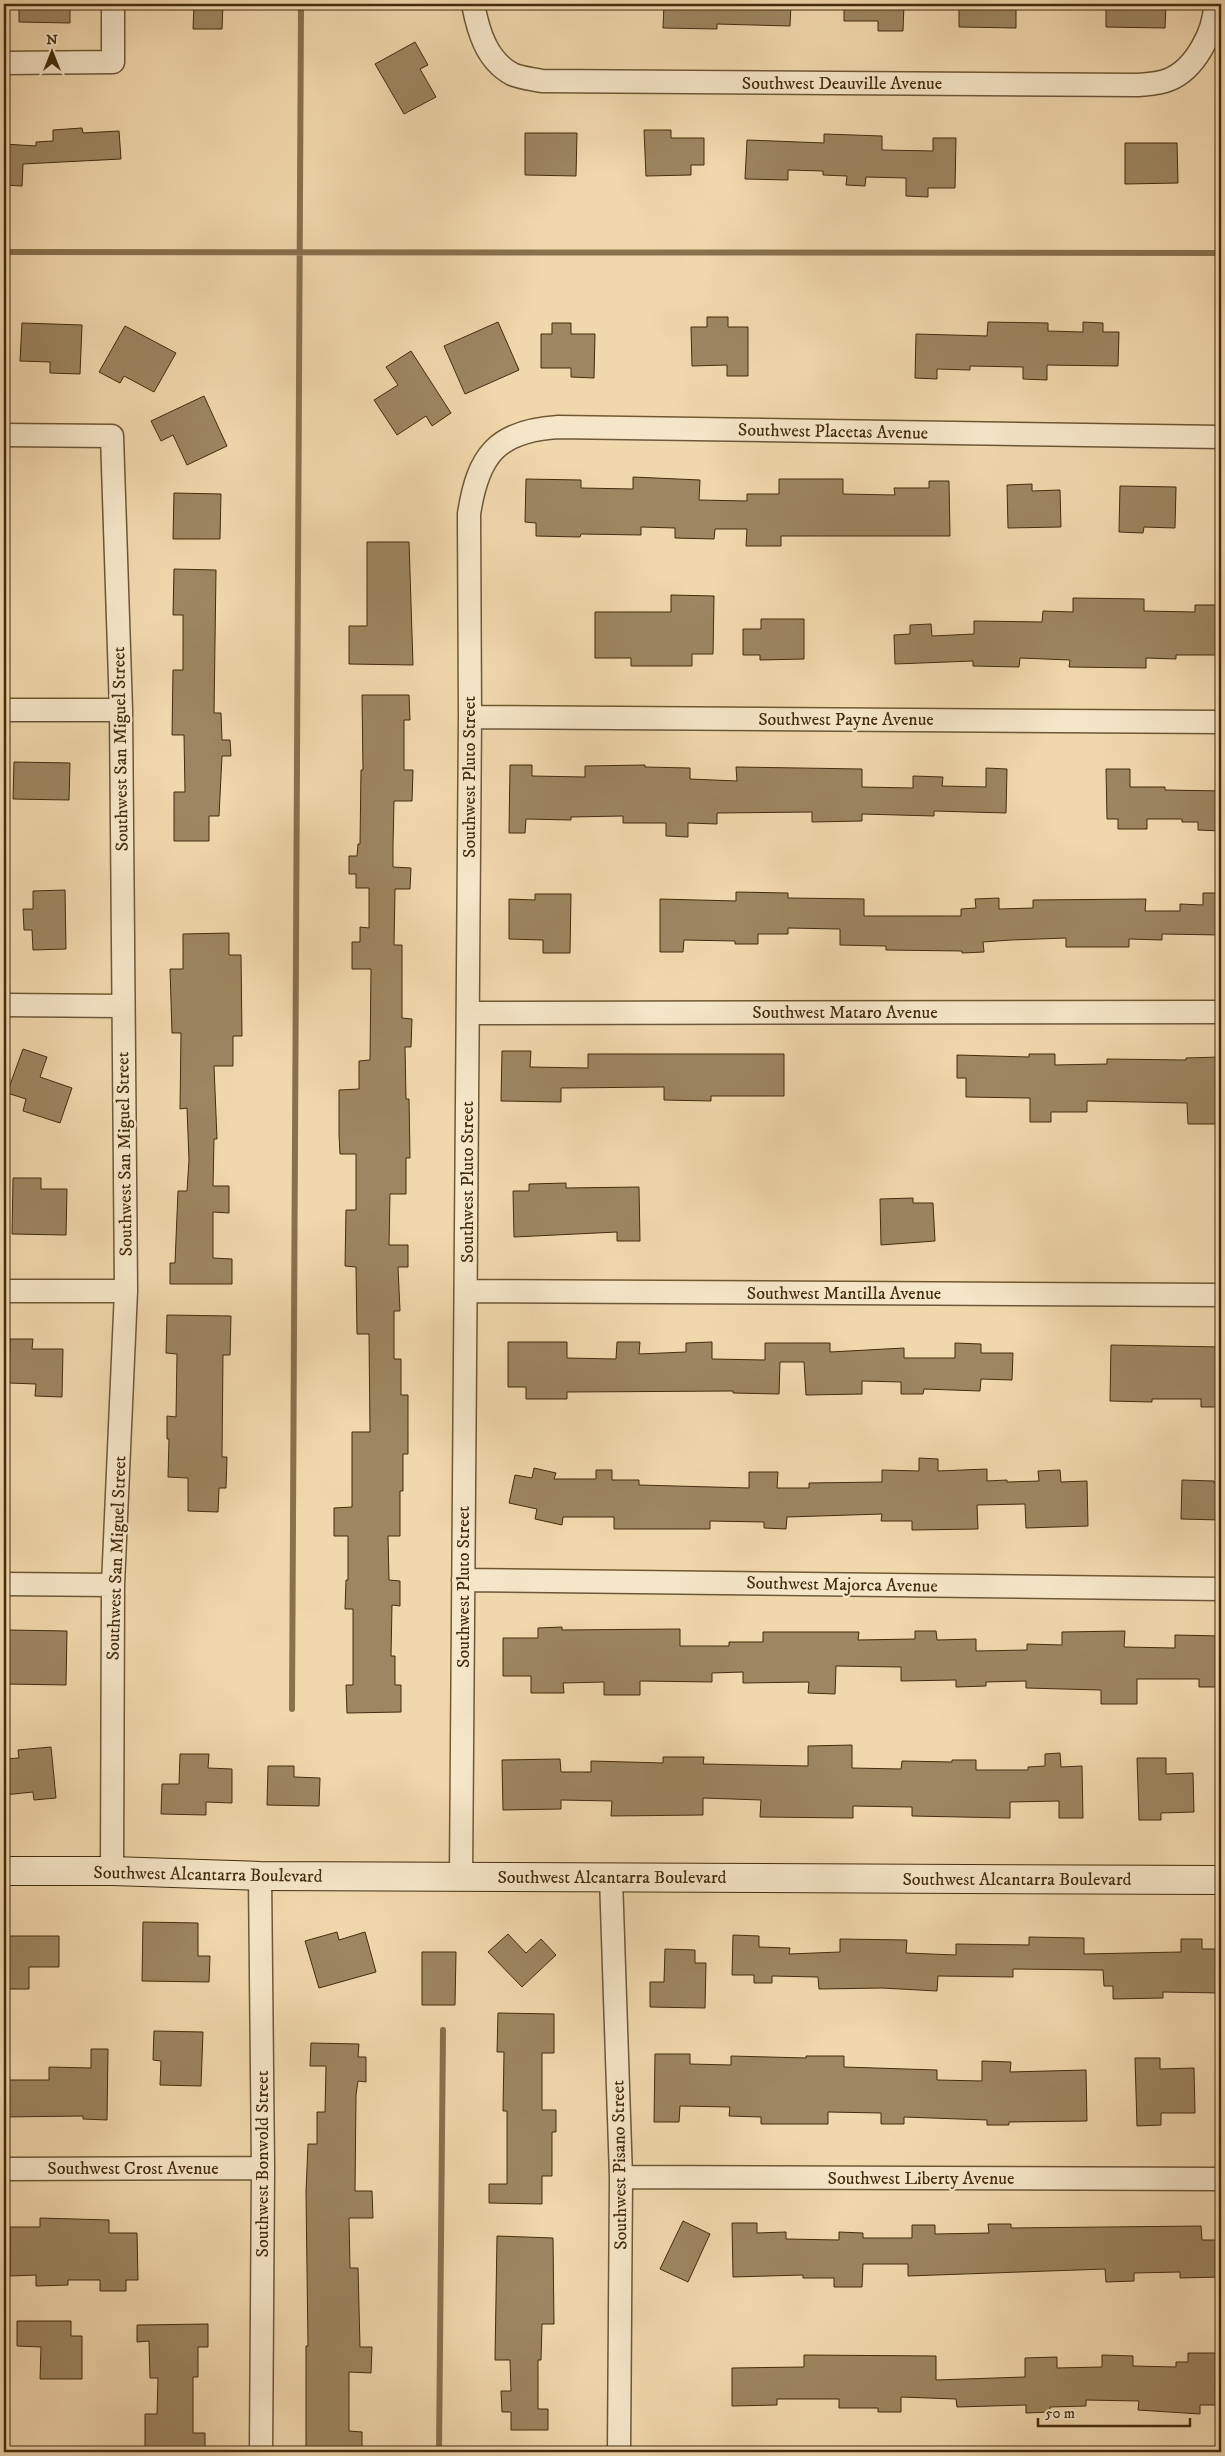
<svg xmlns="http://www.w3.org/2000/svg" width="1225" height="2456" font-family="'IM FELL DW Pica',serif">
<rect width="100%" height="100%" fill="#f1d8ac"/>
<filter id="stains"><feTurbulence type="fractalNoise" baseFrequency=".004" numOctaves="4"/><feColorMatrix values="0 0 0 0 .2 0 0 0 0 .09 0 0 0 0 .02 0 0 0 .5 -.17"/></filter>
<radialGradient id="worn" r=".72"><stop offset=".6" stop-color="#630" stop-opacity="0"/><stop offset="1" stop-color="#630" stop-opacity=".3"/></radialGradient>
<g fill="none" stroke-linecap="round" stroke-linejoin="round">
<path stroke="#88714c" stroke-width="6" d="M4,252L1221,253
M292,1709L301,4
M439,2452L443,2030"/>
</g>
<path fill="#9d8660" stroke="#432d0d" d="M19,4H70V23L19,22Z
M194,4H223L222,29H193Z
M664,4H791L790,26L717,24V29L663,28Z
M844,4H904L903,31H878V21H844Z
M959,4H1016V28L959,27Z
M1106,4H1166L1165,28L1106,27Z
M415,42L428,65L420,69L436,97L404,114L375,64Z
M82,128L83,133L119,131L121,159L23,164L22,186L4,185V144L36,146V142L53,141V130Z
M644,130H671V138H704V165H691V175L646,176Z
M525,133H577L576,176L525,175Z
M824,134L882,136V150L933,151V138H956L955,188H928V197L906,196V178L866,177L865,186L846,185L847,176L823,175V171L788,170V180L745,179L747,140L824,143Z
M1125,143H1177L1178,183L1125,184Z
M707,317H728V327H748V376H727V365L692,366L691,327H707Z
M498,322L519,370L465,394L444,346Z
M988,322L1048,323V331L1083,332V322L1103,323V332H1119L1118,366L1047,365V380L1023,379V367L970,366V370L937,369V379L915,378L916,334L987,336Z
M22,323L82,325L80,374L50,373V362L20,361Z
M552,323H571V334H595L594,378L571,377V368H541V334H552Z
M125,326L176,353L154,392L124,376L120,383L99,372Z
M411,351L451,413L432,426L426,416L397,435L374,400L398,385L386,367Z
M204,396L227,446L187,465L173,435L161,441L151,421Z
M633,477L700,480L699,500L747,501V494H779V479H843V494L895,495L894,488H929V481H949L950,536H781V546H746L747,529H715L714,539L675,538V528L641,527V535L581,534L580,537L536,536V523L525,522L526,479L581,480V488L633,489Z
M1032,484V491L1060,490L1061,527L1008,528L1007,485Z
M1120,486L1176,487L1175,528L1144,527L1143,533L1119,532Z
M174,493L221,494L220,539H173Z
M367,542H409L413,665L349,664V626H367Z
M174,569L216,570L214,713H221L222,740H230L231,756H222L219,816H209V841H174V792H185L184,735H172L173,670H183V615H173Z
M671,595L714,596L713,654H692V666H631V658H595V612H671Z
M1073,598L1144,599V611L1195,612V605H1221V655H1176V659L1146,658V668L1069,667L1070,660L1020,658L1019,667L973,666V661L895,664L894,635L910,634V625L931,624L932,636L974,634V621L1042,622L1043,611L1073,612Z
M761,619H804V659L760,660V655H743V629H761Z
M362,695H409L410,720H404V770H413L412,801H394L393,845V867L411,868L410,889H395L394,945H402V1018L412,1019L411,1047H405L406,1099H409L410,1158H406V1194H390L389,1245H408V1267H398L400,1311H394V1359H401V1395H408V1454H403V1491H400V1536H388L389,1580L400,1581V1606L392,1605L391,1656H395V1685H401V1712L347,1713L346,1685H353V1609H345L346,1580H348V1536H334V1508L352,1507V1432H370L369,1334H357L356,1267L345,1266L346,1210H356V1154H340L339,1135V1090L359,1089V1061L370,1060L371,969H352V942H360V927L369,928V888H356V874H349V856H357L358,844H360L361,770H363Z
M14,762L70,763L69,800L13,799Z
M510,765H532V776L585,777V766L645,765V767L690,768V779L737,781L736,767L862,769V787L913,788V776L943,777L942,786L986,787V768L1007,769L1006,813L934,811V816L862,814V821L812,822V812L717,813V824L688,823V837L666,836V823H623V816L571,817V820L526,819L525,833H509Z
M1106,769H1130V787H1165V790L1221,791V831L1198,830V822H1182V819H1147V829H1118V819H1107Z
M65,890L66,949L33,950L32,930H24L23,909H33V891Z
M736,892L788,893V898L864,899V916H961V909L976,908L975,899L999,898V909L1033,908V900L1146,899L1145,911H1180V904L1203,905V893H1221V935L1162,934V940L1129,939V947H1066V938L1011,940L983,942L984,952L962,953V951L886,950V946L840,945V929L788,928V934H758V944H735V941L684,940L683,952H660V899L736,901Z
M535,894H571L570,953H543V940L509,939V899L535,900Z
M229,933V955H241L242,1036H233V1066H214L217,1139H214L213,1186H229V1213L213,1212V1258L232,1259V1284H170V1263H175L178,1191H187L189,1160L187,1108L180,1109L181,1033H172L170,969H183V934Z
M23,1049L47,1057L40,1077L72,1088L60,1123L23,1111L26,1099L7,1093Z
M502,1051H531L530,1067L588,1068V1054H784V1096H711V1101L664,1100V1087L561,1088V1102L501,1101Z
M1029,1054H1055V1065L1107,1064V1059L1186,1060V1058L1221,1057V1124H1188L1187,1103L1087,1101V1112H1051V1122H1030V1098L966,1097V1078H957V1055L1029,1057Z
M13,1178H41V1189H67L66,1235L12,1234Z
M566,1183V1188L639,1187L640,1241H617V1232L514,1237L513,1191H529V1184Z
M913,1198V1203H933L935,1241L881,1245L880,1199Z
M167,1315L231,1316L230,1355H223L222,1457H227L226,1488H219L218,1512L188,1511V1478L168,1477L169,1439H167V1416L176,1417L177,1354L166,1353Z
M10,1339H33L32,1349H63L62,1397L35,1396L36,1384L9,1383Z
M508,1342H567V1358L616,1359L617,1342H640L639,1354L686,1352V1343L712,1342V1359L765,1360V1343H830V1352L904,1348V1358H955V1343L981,1344V1353H1013L1012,1380L981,1379L980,1391L924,1389L923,1394H901V1382L862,1381V1394L806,1395L804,1362H780L779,1394L733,1393V1391L567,1392V1399H526V1387H508Z
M1111,1345L1221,1347V1400H1218V1407H1201V1399H1152V1402L1110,1401Z
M919,1458L938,1459V1471L987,1469V1481L1007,1480V1482L1039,1481L1038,1471L1060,1470L1061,1482L1087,1481L1088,1526L1026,1528L1025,1504L977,1505L978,1529L912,1530V1521H881L882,1514L787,1517L786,1529L764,1528V1522L710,1521V1529H614V1517H563L562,1525L535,1519L537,1509L509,1503L515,1475L532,1478L534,1468L556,1473L554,1479H596V1470H612V1480H639V1485L749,1488V1472H778L777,1488H809V1483L882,1482V1470L919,1471Z
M1182,1480L1214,1481V1483L1221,1484V1520L1181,1519Z
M562,1627V1630L680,1629V1646H729V1642H763V1632H859L858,1640L915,1639V1631H936L937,1640L976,1639V1651L1027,1650V1644L1062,1645V1632L1125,1631L1124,1647L1175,1648V1635L1221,1636V1687H1199V1679H1137V1704H1101V1690L1026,1688V1681L986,1682V1686L956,1687V1680L901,1681V1667L836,1666L835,1694L808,1693L809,1682L743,1683V1672L712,1673V1682L640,1681V1695H604V1682L563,1683L564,1693H531V1676H503V1638H538V1628Z
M8,1630L67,1631L66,1685L7,1684Z
M852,1745V1768L901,1769L902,1761L952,1762V1760H976V1770H1028V1767L1045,1766V1754L1060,1753L1061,1767L1082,1766L1083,1818H1059V1801L1010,1802V1818L912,1816V1807L853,1806V1818L760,1817L761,1800L703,1798V1815L611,1816L612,1801L561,1800V1809L503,1810L502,1760L560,1759L561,1772H591V1761L663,1763V1757H704L703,1764L808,1766V1746Z
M51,1747L56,1798L34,1800L33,1792L4,1795V1759L19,1758L18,1750Z
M180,1754H209L208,1768L232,1769V1803L206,1802V1815L161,1814L162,1784H179Z
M1137,1758H1166V1774L1193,1773L1194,1812L1161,1813V1820H1139Z
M268,1766H294V1777L320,1778L319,1806L267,1805Z
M143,1922L198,1923V1956H210L209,1982L142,1981Z
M337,1932L339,1940L365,1932L376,1972L319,1988L305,1941Z
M508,1934L526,1953L541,1939L556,1955L522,1987L488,1952Z
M733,1935L759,1936V1947L790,1948L789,1954L840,1952V1939L907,1940L906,1953L956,1955V1944L1029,1945V1937L1084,1938V1954L1181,1952V1939H1202V1949H1221V1993L1163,1992V1998L1113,1999V1986H1104L1103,1970L1013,1969V1977L938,1976L937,1991L882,1988L819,1989L818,1977L772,1976V1983H754V1975H732Z
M4,1936H59V1967H29V1989H4Z
M665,1949L695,1950V1963H706L705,2008L650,2007V1982H664Z
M422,1952H456L455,2005H422Z
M498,2013L554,2014V2053H542V2110H556V2132H552V2176H542V2204L489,2203V2184H507V2111H503L504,2052H497Z
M154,2031L203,2032L201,2086L160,2085L161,2061L153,2060Z
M311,2043L359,2044L358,2057H366V2082L358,2081L356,2095L355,2191H372L373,2218H349L350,2268H358L360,2347H372L371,2373L349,2372V2431L362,2432V2452H306V2346H308L306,2192L308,2144H317V2112H325L326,2066H310Z
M91,2049H108L107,2120L83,2119V2116L4,2117V2080H49V2067L91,2068Z
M655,2054H690V2064L731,2065V2056L806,2058V2056H844V2067L937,2070V2080L982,2081V2061L1011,2062L1010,2072L1086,2070L1087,2121L1009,2122V2125H987V2120L904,2117V2124H881V2113L828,2112V2124H761V2117L729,2116L730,2107L680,2106L679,2122H654Z
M1135,2058H1160V2069L1194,2068L1195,2113H1161V2125L1137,2126Z
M40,2218L109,2220V2233H137L138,2280H126V2291H100V2280H68V2285L36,2286V2275L10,2276V2227H40Z
M683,2221L710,2234L688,2282L660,2269Z
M732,2223H757V2233L786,2232V2239L839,2240V2232L863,2233V2238H912V2225H935V2234L989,2233L988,2224H1011V2228L1201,2226L1202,2240H1221V2277L1180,2278V2272L1134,2273V2281L1106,2282L1105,2269L908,2276V2264H863L862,2287H834V2278H803V2275L733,2277Z
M497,2236L553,2238L554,2324H542L541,2360H538V2409H548V2430H511V2412H502L501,2391H511L510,2360H495Z
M17,2321H71V2336H82V2379H40L41,2347L17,2346Z
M208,2324V2347H198V2377H193V2433H205V2452H145V2414H157L158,2378H150L149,2341L137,2342V2325Z
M1188,2353H1220L1221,2405H1200V2414L1138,2410L1139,2401L1086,2400V2406L1050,2407V2412L1026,2413V2405L957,2407L956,2399L901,2397V2412H878V2408H839V2399H777V2405L732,2406V2368L804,2367V2355L936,2356V2380L1025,2377V2358L1057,2357V2368L1102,2367V2355L1133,2356V2366L1176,2367V2362H1188Z"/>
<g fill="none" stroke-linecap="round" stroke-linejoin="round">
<g stroke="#6e5835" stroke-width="25">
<path id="street" d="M473,4C478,30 486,60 512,74C520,78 533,79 542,81L1138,85C1147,84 1159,84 1168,80C1195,70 1215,31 1215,4
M4,63L113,62V4
M4,435L112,436L121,710L126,1291L113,1585L112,1871
M4,710H121
M470,717L1221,722
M4,1005L122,1006
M468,1013L1221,1012
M4,1291H126
M466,1291L1221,1295
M463,1580L1221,1589
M4,1584L113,1585
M260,1876L263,2168L261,2452
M461,1876L470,717L469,514C478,455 497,431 558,427L1221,437
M611,1878L621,2177L619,2452
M4,2169L263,2168
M621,2177L1221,2179"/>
</g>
<g stroke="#432d0d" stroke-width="30">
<path id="secondary" d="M4,1871H112L260,1876L1221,1880"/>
</g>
<use href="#street" stroke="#f6e6c9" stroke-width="22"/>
<use href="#secondary" stroke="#f6e6c9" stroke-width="28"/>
</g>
<g text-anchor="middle" stroke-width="4.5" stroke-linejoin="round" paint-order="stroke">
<g font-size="18" fill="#432d0d" stroke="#f6e6c9">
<text x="842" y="89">Southwest Deauville Avenue</text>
<text transform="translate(833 431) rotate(1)" y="6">Southwest Placetas Avenue</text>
<text x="846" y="725">Southwest Payne Avenue</text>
<text transform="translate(120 749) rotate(-91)" y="6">Southwest San Miguel Street</text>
<text transform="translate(469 777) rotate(-90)" y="6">Southwest Pluto Street</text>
<text x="845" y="1018">Southwest Mataro Avenue</text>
<text transform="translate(124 1154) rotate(-91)" y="6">Southwest San Miguel Street</text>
<text transform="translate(467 1182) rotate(-90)" y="6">Southwest Pluto Street</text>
<text x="844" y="1299">Southwest Mantilla Avenue</text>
<text transform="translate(116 1558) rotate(-88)" y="6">Southwest San Miguel Street</text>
<text transform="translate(842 1584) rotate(1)" y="6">Southwest Majorca Avenue</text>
<text transform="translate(463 1587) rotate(-90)" y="6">Southwest Pluto Street</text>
<text transform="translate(208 1874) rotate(1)" y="6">Southwest Alcantarra Boulevard</text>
<text x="612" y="1883">Southwest Alcantarra Boulevard</text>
<text x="1017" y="1885">Southwest Alcantarra Boulevard</text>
<text transform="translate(262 2164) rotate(-90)" y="6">Southwest Bonwold Street</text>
<text transform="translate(619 2165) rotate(-91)" y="6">Southwest Pisano Street</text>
<text x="133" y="2174">Southwest Crost Avenue</text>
<text x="921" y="2184">Southwest Liberty Avenue</text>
</g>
</g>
<rect width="1225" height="2456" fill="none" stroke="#f1d8ac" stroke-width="20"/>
<rect x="5" y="5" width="1215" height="2446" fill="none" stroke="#432d0d" stroke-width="2.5"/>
<rect x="10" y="10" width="1205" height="2436" fill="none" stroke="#432d0d"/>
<g transform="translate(52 52)" stroke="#f6e6c9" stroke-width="4" paint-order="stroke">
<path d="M0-4L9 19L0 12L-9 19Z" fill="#432d0d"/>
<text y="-8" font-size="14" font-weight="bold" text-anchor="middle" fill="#432d0d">N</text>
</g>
<path d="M1038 2418v8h152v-8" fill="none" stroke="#432d0d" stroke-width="2.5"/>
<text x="1045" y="2418" font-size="15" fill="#432d0d" stroke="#f6e6c9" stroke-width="4" paint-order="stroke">50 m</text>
<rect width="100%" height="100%" filter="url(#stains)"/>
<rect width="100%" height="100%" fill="url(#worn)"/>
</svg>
